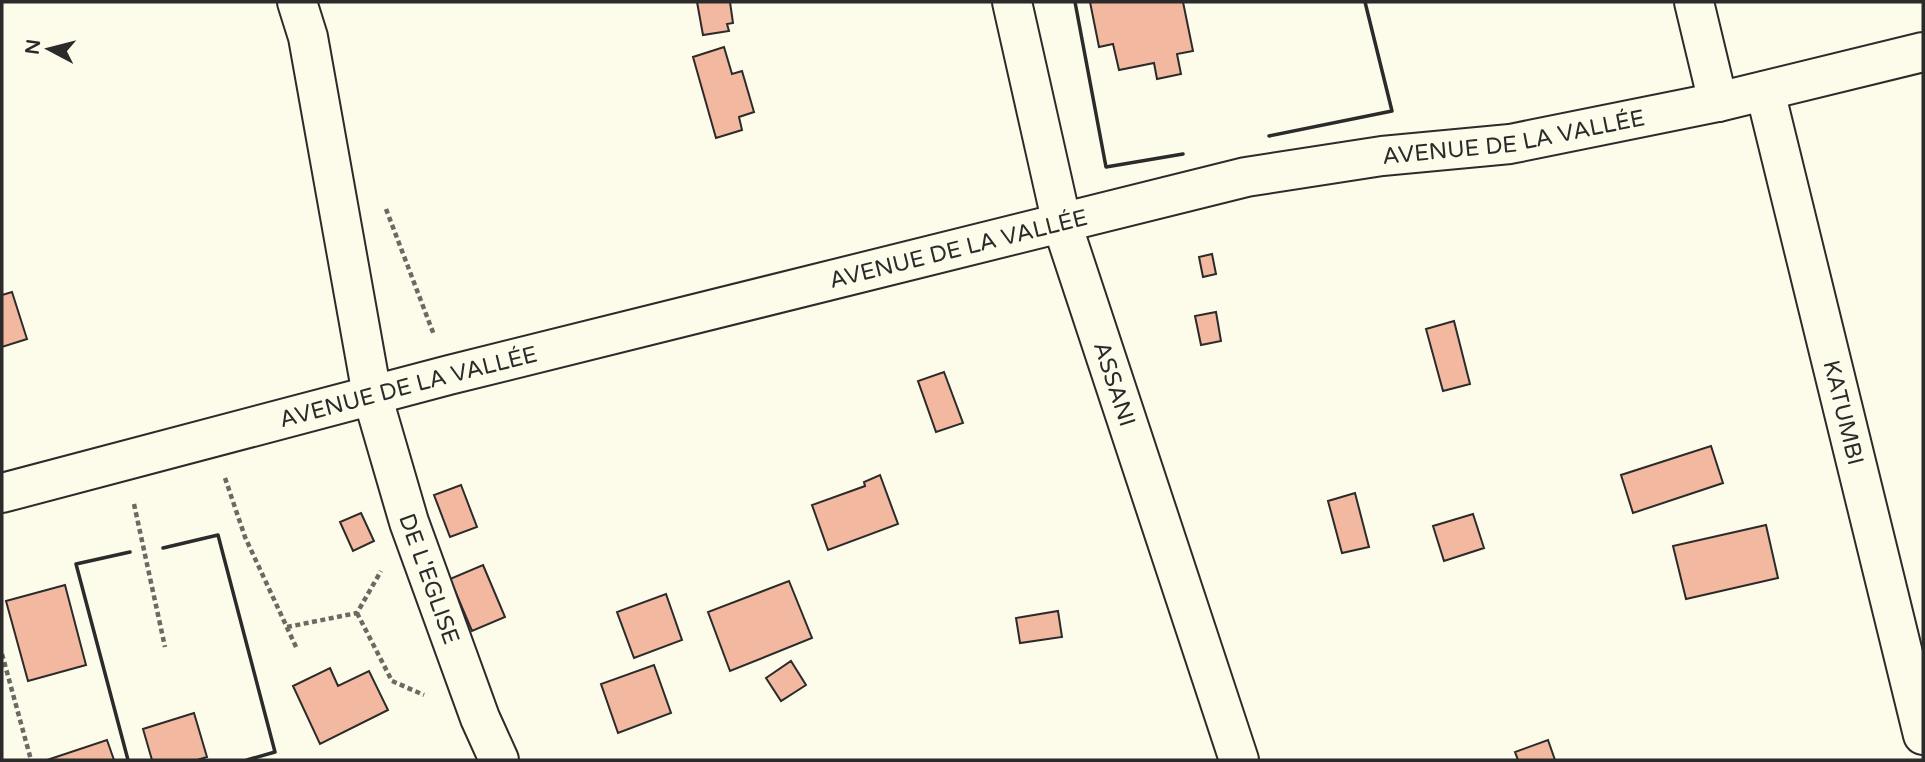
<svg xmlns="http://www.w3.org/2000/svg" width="1925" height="762" font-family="'Varela Round',sans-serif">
<rect width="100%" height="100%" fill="#fdfbea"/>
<path fill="#f2b8a0" stroke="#2b2b2b" stroke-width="2" d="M697,2H730L733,23L727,24L729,31L703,35Z
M1090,2H1183L1193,51L1177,54L1181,74L1157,79L1154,63L1119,70L1113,44L1099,47Z
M724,47L732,74L742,71L754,112L739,117L742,130L716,138L693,57Z
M1212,254L1216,274L1203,277L1199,257Z
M12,292L27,339L2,347V295Z
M1216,312L1221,341L1201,345L1195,316Z
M1454,321L1470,384L1443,391L1426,329Z
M944,372L963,423L936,432L918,381Z
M1711,446L1723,483L1633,513L1621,475Z
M880,475L898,524L828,550L812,505L865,486L864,482Z
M461,485L477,527L450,537L434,495Z
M1355,493L1369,547L1342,553L1328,501Z
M361,513L374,541L353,551L340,522Z
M1473,514L1484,548L1444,561L1433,526Z
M1766,525L1778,578L1686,599L1673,546Z
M483,565L505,617L472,631L450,579Z
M789,581L812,638L730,671L708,612Z
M65,585L86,665L28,681L6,601Z
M666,594L682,640L634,658L617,612Z
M1058,611L1062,637L1020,643L1016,618Z
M791,661L806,685L781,701L766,678Z
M654,665L671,713L618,733L601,684Z
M330,668L338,686L369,671L388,710L320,744L293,686Z
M194,713L207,757L197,760H152L143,729Z
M107,740L114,760H47Z
M1548,740L1555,760H1518L1515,752Z"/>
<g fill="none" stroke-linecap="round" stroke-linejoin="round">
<g stroke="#2b2b2b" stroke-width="42">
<g id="street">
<path id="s1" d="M297,2L308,37L372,395L409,522L480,718L499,760"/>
<path id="s2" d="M1012,2L1062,224L1239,760"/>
<path d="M1694,2L1718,102"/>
<path id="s3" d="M1765,91L1923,735"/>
<path id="s4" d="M2,493L449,375L1246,177L1382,156L1510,144L1718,102L1923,52"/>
</g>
</g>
<path stroke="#6a6964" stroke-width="4.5" stroke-dasharray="5 3.5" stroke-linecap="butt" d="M386,209L434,335
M225,478L245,537L297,649
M134,504L165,647
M357,613L392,681L424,695
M287,627L357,613L381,571
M2,654L31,760"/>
<use href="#street" stroke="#fdfbea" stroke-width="38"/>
<path stroke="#2b2b2b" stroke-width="3.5" d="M1075,2L1106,167L1183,154
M1269,136L1392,111L1365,2
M163,548L218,535L275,752L247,760
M128,760L76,564L130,552"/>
</g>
<g text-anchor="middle" stroke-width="5" stroke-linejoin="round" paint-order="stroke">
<g font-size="23" fill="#2b2b2b" stroke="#fdfbea">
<text dy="8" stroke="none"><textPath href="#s4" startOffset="1554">AVENUE DE LA VALLÉE</textPath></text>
<text dy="8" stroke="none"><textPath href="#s4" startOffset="987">AVENUE DE LA VALLÉE</textPath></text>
<text dy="8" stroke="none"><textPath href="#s2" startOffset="396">ASSANI</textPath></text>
<text dy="8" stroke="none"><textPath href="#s4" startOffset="420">AVENUE DE LA VALLÉE</textPath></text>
<text dy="8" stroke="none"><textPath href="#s3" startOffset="331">KATUMBI</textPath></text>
<text dy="8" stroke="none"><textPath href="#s1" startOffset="593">DE L'EGLISE</textPath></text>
</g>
</g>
<rect width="1925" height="762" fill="none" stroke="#2b2b2b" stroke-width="7"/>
<g transform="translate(49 49) rotate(277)" stroke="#fdfbea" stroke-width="5" paint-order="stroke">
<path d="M0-5L12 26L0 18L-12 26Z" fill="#2b2b2b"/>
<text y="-10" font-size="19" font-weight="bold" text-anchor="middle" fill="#2b2b2b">N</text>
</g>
</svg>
